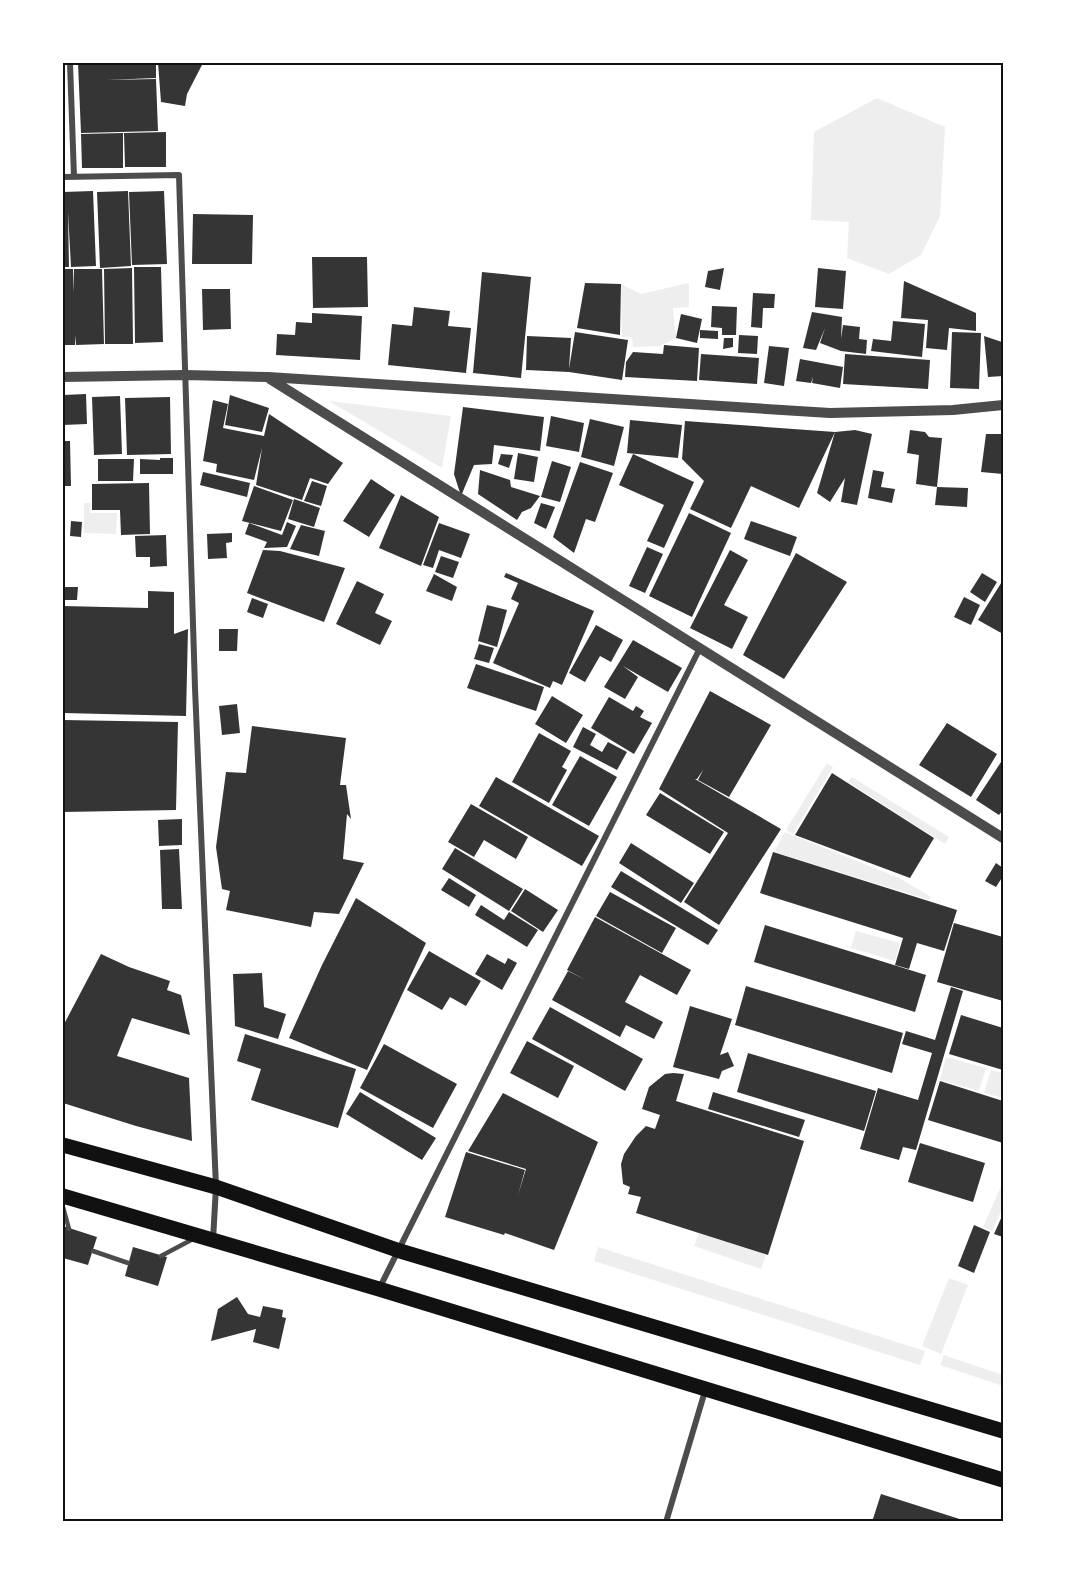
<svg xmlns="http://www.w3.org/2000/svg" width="1066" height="1585" font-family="'Exo 2',sans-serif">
<rect width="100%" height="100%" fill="#fff"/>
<path fill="#eee" d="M877,98L945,127L940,216L921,255L889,274L847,258L849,222L811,220L814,132Z
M689,283V307L673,308L676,338L660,346L633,347L632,337H622L621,284L641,294Z
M329,401L451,416L442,468Z
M84,503H90V513H117L116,534L84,533Z
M827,763L833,767L793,834L786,830Z
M852,777L949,837L945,844L848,782Z
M785,832L899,878L931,897L930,900L774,852Z
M856,931L900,943L895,961L851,948Z
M946,1057L986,1068L979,1091L940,1080Z
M991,1070L1003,1073V1098L984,1093Z
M1003,1182V1207L992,1231L983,1227Z
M699,1233L766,1255L761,1269L694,1246Z
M598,1247L925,1351L920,1365L594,1261Z
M949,1278L968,1285L941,1354L922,1346Z
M944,1355L1003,1375V1386L940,1365Z"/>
<path fill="#353535" d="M78,63H156V78L106,80L156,79L158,131L81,133Z
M158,63H203L187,94L185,106L161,102Z
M166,132V167H125L124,133Z
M123,133V168H82L81,134Z
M93,191L96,266L71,267L68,212L69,267H63V192Z
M128,191L131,266L100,268L97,192Z
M164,191L167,264L132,265L129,192Z
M193,214L253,215L252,264H192Z
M312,257H367L368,307L313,308Z
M134,267H161L163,342L135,343Z
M132,268L133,344H105L104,269Z
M724,268L720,290L705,287L708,271Z
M818,268L846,271L843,309L815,307Z
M63,269H73L74,293V269H102L104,344L76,345L75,335V345H63Z
M482,272L531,277L521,378L473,373Z
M904,281L976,313V331L949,328L947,350L926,348L928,320L901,318Z
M585,283L621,284L620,335L577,328Z
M202,289H230L231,329L203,330Z
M753,293L775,294L774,308H763L762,328L751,327Z
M712,306L737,307L736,335H722V328L711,327Z
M414,307L450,311L448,326L471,328L466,373L388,365L392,324L412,326Z
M812,312L842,317L841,339L843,325L860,327L859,339L867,340L866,354L841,351L820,343L825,328L816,350L803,348Z
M312,313L362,316L360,360L276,355L277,334L295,335L296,322L312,323Z
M681,314L702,319L697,343L676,338Z
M893,321L925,324L922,357L871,351L873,339L891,341Z
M700,330L718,331V339L700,338Z
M575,332L628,340L622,380L569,372L526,370L527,336L571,338L569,369Z
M952,332L981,333L979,389L950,388Z
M739,335L758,336L757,354L738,353Z
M984,336L1002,342L1003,376L988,377Z
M724,338H733V347L723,349Z
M664,345L699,348L697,381L625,377L626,362L633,352L663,354Z
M769,346L789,348L784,386L764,383Z
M701,354L759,358L757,384L699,380Z
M845,354L930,360L928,389L843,384Z
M800,359L843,367L840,388L812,383L813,377L811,383L796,381Z
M86,394L87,424L63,425V395Z
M230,395L269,408L262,432L225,425Z
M120,396L122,454L94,455L92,397Z
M170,397L171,454L127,455L125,398Z
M213,400L228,404L223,428L264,436L269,414L343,463L328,484L310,478L302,500L256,485L262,448L254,480L216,472L217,464L203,461Z
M463,407L544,417L540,451L494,445L492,464L474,465L461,496L454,474Z
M551,416L584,423L579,452L546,446Z
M590,419L624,427L614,466L581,457Z
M630,420L682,425L678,458L627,453Z
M685,421L835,432L855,430L872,434L857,505L841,502L845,478L830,502L817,493L835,432L799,508L751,486L731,528L690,509L704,481L682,459Z
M910,430L925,432L929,437L942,438L937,487L916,484L919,455L907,453Z
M986,434H1003V474L981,472Z
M63,441H70L71,486H63Z
M518,453L538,457L534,482L514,479Z
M501,454L513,455L509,468L498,464Z
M633,454L694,482L664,548L647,541L664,505L619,485Z
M160,458H173V474H140V459L160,460Z
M98,459H134L133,481H98Z
M552,461L571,467L560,502L541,497Z
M580,462L613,473L595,522L586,519L574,553L553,537Z
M480,470L510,480L511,487L540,496L531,508L522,512L517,520L478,494Z
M873,470L884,472L881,487L895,489L892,503L868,498Z
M203,472L250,483L247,497L200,485Z
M371,479L395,495L369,537L343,521Z
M312,481L327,486L321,506L304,501Z
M149,483L150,534L121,535L120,510H92V484Z
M254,486L293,500L281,531L242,521Z
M937,487L968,488L967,507L935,505Z
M401,495L439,517L421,566L379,548Z
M294,499L320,508L314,527L288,519Z
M541,503L555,507L546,529L534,523Z
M689,513L731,533L692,617L649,596Z
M71,521L82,522L81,537L70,536Z
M751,521L797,537L790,556L744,539Z
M287,522L296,526L287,547L264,548L267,542L245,534L249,523L282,535Z
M439,523L470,534L461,558L439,550L433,568L423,565Z
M301,525L325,531L319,556L290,549Z
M232,533V542L226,543L227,558L208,559L207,534Z
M166,535L167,566L150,567V557H136L135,536Z
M647,547L663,554L645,593L629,586Z
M263,550L280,551L345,568L324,622L247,593Z
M730,550L748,560L724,605L748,617L732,649L690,628Z
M796,553L847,582L784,679L743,655Z
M441,556L459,562L453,578L435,572Z
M506,573L594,611L562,685L553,681L550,688L493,663L519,603L511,599L518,583L504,577Z
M982,573L997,582L985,602L970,592Z
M434,574L457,587L452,601L426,591Z
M1003,580V634L978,620Z
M357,581L384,594L375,613L392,621L380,645L336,624Z
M63,587H78L77,600H63Z
M148,591L174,592V634L188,629L186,716L63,713V606L148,608Z
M964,597L980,605L971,625L954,617Z
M252,598L268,604L263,618L247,612Z
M487,605L507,610L497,647L478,641Z
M596,625L623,640L611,662L600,656L585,682L569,673Z
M219,629H238L237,651H219Z
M633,640L682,668L668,692L623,666L638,677L625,699L604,687Z
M479,644L494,648L489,663L474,659Z
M476,664L544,687L536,711L467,688Z
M710,691L771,725L729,797L698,780L703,770L697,779H695L781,829L719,925L684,902L728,833L659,789Z
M552,696L583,715L566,743L535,724Z
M609,697L633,711L636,706L644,711L640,717L652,723L634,754L591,728Z
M237,704L240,733L222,735L219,706Z
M63,720L178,722L176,810L63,812Z
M947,723L997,754L971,797L919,765Z
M252,726L346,738L340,785H346L351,819L347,814L343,859L364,863L339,914L314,912L311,927L226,910L230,891L222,889L216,847L226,772L246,773Z
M583,727L596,734L590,745L602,752L608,742L627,752L617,770L573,747Z
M539,733L571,751L562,767L567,770L549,803L512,782Z
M580,756L617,777L589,826L552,805Z
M1003,759V810L999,815L976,800Z
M832,773L934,838L910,878L795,835Z
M496,777L599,836L582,866L479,806Z
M660,793L724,832L710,854L646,815Z
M471,804L528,837L516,859L484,840L474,857L448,842Z
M182,819V845L159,846L158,820Z
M631,843L694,883L681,903L619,863Z
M455,848L523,889L509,911L442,869Z
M179,849L182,909H162L160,850Z
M773,852L957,910L944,951L917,943L909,969L895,965L903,938L760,893Z
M996,863L1003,868V876L996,887L985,881Z
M621,871L718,930L708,945L611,887Z
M449,878L476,895L469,907L441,890Z
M525,889L558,910L543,932L511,911Z
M610,892L676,928L662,953L596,916Z
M356,898L426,943L367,1070L289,1038L322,965Z
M481,905L504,920L509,912L538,930L527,947L475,915Z
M595,917L691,970L677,995L640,975L625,1002L663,1022L654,1039L626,1025L620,1037L552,1000L568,971L586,980L567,970Z
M954,923L1003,937V1001L937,982Z
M765,925L926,975L915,1012L754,962Z
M429,951L481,981L466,1006L450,997L442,1010L407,990Z
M101,954L129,967L170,981L167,990L181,995L190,1035L132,1018L117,1056L189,1078L192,1141L136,1126L63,1103V1026Z
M487,954L505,964L508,958L517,963L502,990L475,974Z
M262,973L264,1007L286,1014L278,1039L235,1026L233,974Z
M746,986L903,1033L892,1073L735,1025Z
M951,987L963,991L916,1150L903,1147L899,1160L860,1149L878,1088L918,1100L932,1053L902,1044L906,1031L935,1040Z
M690,1006L732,1019L720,1055L728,1052L734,1066L722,1071L719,1079L673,1067Z
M550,1007L643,1059L625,1091L532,1039Z
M961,1015L1003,1028V1070L949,1054Z
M245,1034L356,1069L338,1128L251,1100L261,1069L237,1061Z
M527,1041L574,1066L558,1098L510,1073Z
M384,1044L457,1084L433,1128L360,1088Z
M748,1053L876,1091L864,1131L737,1092Z
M673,1073L684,1074L676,1101L804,1141L768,1255L636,1213L641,1197L628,1194L630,1187L623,1184L621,1164L624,1154L636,1136L646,1126L655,1129L660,1115L642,1109L649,1087L665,1074Z
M940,1081L1003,1101V1143L928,1120Z
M360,1092L436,1138L422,1160L346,1114Z
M713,1092L805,1120L799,1137L708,1109Z
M503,1093L598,1142L554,1250L505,1233L504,1235L445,1217L466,1152L525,1170L518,1195L526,1169L468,1151Z
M920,1143L985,1163L973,1202L908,1182Z
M1003,1214V1237L994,1234Z
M974,1225L990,1232L974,1273L958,1266Z
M63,1226L97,1237L88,1265L63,1258Z
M133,1247L167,1257L158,1286L125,1276Z
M237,1297L248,1314L260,1317L263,1306L283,1310L282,1317L286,1318L279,1349L253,1342L256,1329L211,1341L218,1309Z
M881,1494L969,1522H872Z"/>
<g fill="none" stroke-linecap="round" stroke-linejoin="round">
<path stroke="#4c4c4c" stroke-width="4.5" d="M63,1207L69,1229
M93,1251L128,1263
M161,1256L193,1239"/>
<path stroke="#4c4c4c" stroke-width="6" d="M70,63L74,177
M63,177L179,175L195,688L216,1187L213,1240
M379,1289L700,648
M666,1522L705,1391"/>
<path stroke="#4c4c4c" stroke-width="10" d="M63,377L185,375L268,377L830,413L953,410L1003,405
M270,379L1003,838"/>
<path stroke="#111" stroke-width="15" d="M63,1145L216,1187L400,1251L1003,1431
M63,1196L379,1289L1003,1480"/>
</g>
<rect width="1066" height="1585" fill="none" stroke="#ffffff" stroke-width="129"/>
<rect x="64" y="64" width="938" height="1456" fill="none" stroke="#111" stroke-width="2"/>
</svg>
